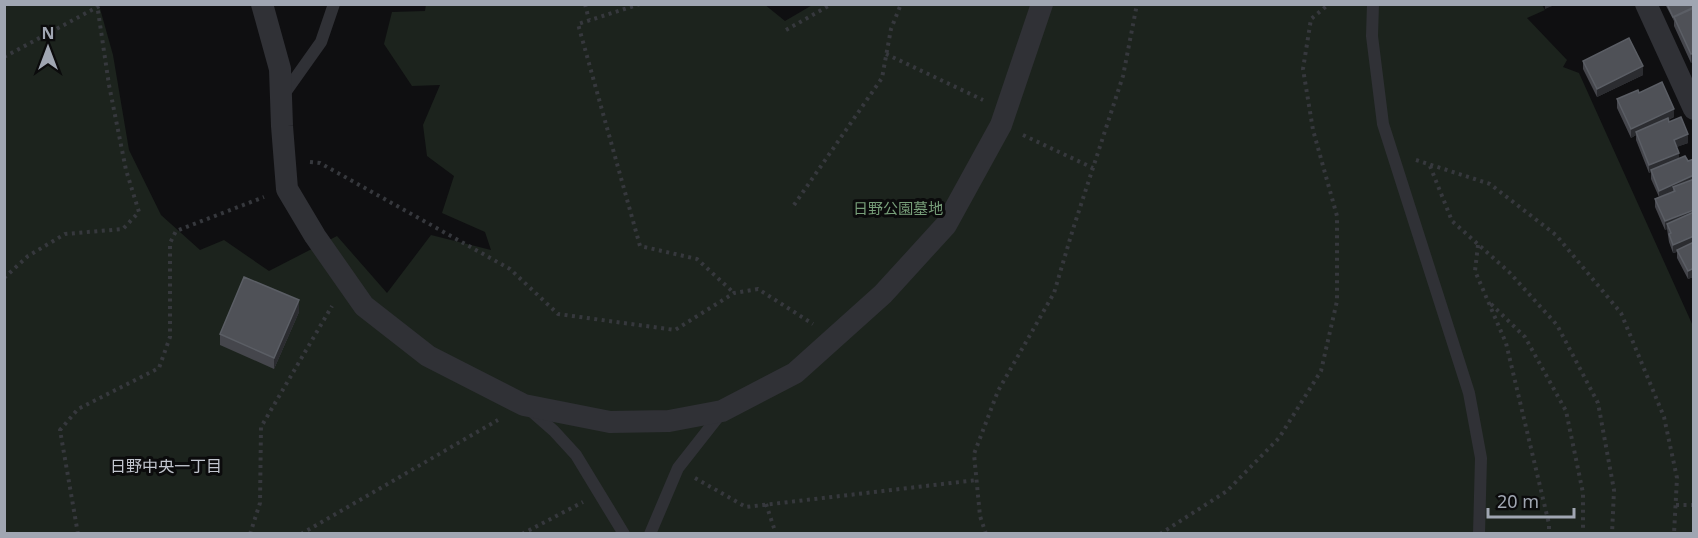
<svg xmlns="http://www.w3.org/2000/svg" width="1698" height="538" font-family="'Noto Sans','Noto Sans JP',sans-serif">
<rect width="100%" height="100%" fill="#0f0f11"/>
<path fill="#1c231d" d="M426,4H764L785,21L814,4L1542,5L1545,10L1527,18L1567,60L1563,67L1579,73L1693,326V533H5L4,5H99L113,55L129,150L161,215L200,250L224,240L269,271L337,236L387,293L431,235L491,250L485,232L442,213L454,176L427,156L423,125L440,85L412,86L384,44L392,12L425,11Z"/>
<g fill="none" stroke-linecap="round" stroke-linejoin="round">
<path stroke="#36383d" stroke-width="4" stroke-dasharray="3 4.5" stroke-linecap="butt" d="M585,4L589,20
M640,4L578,24L640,246L697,259L734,293
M786,30L832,4
M886,54L983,100
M4,57L103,4
M1023,135L1093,168
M1416,160L1490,184L1556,235L1621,313L1664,417L1677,478L1674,534
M310,162L320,163L510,269L558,314L675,330L734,293L758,289L813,324
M1430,166L1452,221L1509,272L1557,325L1598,403L1614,490L1612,534
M794,205L882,78L891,29L901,4
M1478,245L1475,271L1506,343L1549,524V534
M4,278L28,256L65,234L123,229L139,212L126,170L109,85L97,4
M1491,304L1525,337L1566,411L1583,493V534
M695,478L746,507L977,480
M766,504L776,534
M1676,505H1694
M78,534L60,430L78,409L159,368L170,337V243L176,231L264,197
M250,534L260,503L261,427L332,306
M301,534L498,420
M522,534L583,502
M986,534L980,516L974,454L998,391L1054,293L1073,229L1123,76L1137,4
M1160,534L1227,491L1279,438L1321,371L1337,301V216L1313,130L1303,69L1311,19L1329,4"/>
<path stroke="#303136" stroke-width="12" d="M1373,4L1372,36L1383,124L1469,393L1481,458L1479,534
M282,97L321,42L334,4
M529,409L554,431L576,455L624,534
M650,534L678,468L722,412"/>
<path stroke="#303136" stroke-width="22" d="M262,4L280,69L282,126L287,189L315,236L364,306L428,356L524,405L610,422L669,421L722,411L795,373L883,294L946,225L1001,125L1042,4
M1646,4L1694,109"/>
</g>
<path fill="#45464c" d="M1665,4H1694L1691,63L1674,26V21Z
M1583,61L1643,75L1597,97L1583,69Z
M1639,93L1674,117L1668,120L1669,122L1688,143L1676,147L1679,158L1688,161L1694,159V279L1693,277L1688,279L1677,258V252L1673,253L1669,242L1667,229L1665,230L1655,207V199L1659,197L1651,179V172L1649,173L1636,140V135L1631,138L1617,108V99Z
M299,312L274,369L220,345V334Z"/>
<path fill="#2b2c30" d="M1545,4H1557L1545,9Z
M1694,53V62L1691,63V54Z
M1643,66V75L1597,97V89Z
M1674,109V117L1637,135L1636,132V135L1631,138V129Z
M1688,134V143L1674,148V140Z
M1679,153V161L1651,170V172L1649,173V165Z
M1694,175V184L1673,187V193L1659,199V191Z
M1694,210V218L1667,224V229L1665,230V221Z
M1694,236V245L1673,253V245Z
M1694,268L1693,277L1688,279V271Z
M299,300V312L274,369V358Z"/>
<path fill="#4f5157" stroke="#5b5e65" stroke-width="1.5" d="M1667,4H1694V7L1673,17Z
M1694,8V53L1691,54L1674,17Z
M1629,38L1643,66L1597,89L1583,61Z
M1662,82L1674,109L1631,129L1617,99L1638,90L1639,93Z
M1681,117L1688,134L1674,140L1679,153L1649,165L1636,132L1668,118L1669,122Z
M1685,156L1688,161L1694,159V175L1659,191L1651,170Z
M1694,179V210L1665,221L1655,199L1675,191L1673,187Z
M1694,212V236L1673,245L1669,234L1671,233L1667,224Z
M1694,242V268L1688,271L1677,250Z
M244,277L299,300L274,358L220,334Z"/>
<g text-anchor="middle" stroke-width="6" stroke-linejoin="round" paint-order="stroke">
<g font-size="15" fill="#779e79" stroke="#0b0b0c">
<text x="898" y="214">日野公園墓地</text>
</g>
<g font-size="16" fill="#c1c5ce" stroke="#0b0b0c">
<text x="166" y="472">日野中央一丁目</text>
</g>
</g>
<rect width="1698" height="538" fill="none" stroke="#a0a6b2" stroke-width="12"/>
<g transform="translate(48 48)" stroke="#0b0b0c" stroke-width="4.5" paint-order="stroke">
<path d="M0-4.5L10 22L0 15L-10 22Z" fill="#a0a6b2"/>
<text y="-9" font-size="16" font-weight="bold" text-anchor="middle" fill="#a0a6b2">N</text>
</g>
<path d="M1488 508v9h86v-9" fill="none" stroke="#a0a6b2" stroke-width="3"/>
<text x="1497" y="508" font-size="18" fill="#a0a6b2" stroke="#0b0b0c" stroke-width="4.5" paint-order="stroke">20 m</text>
</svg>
